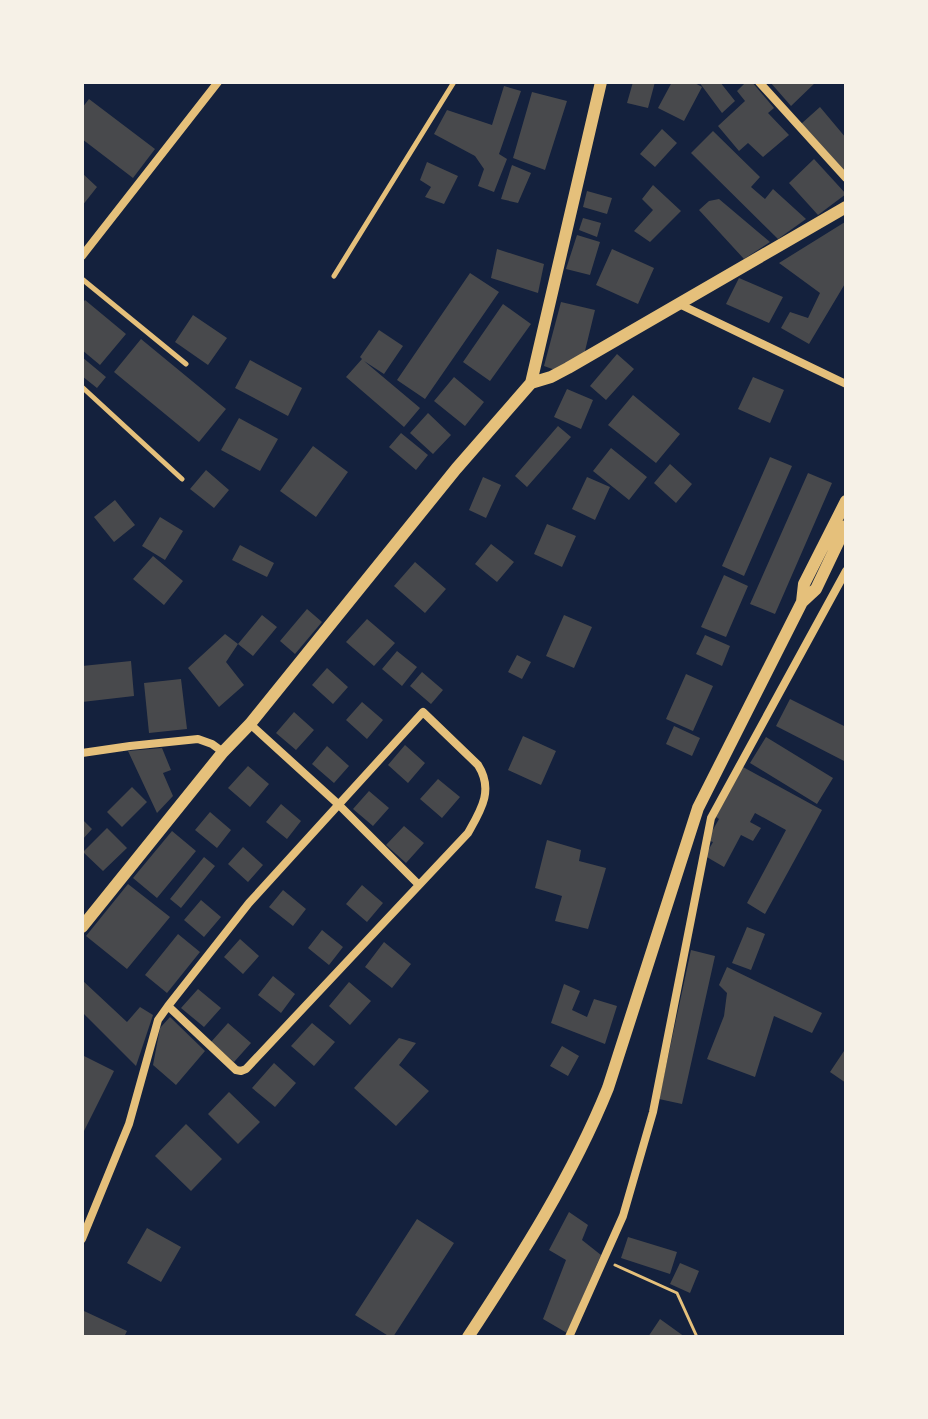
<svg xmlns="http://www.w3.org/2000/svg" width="928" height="1419" font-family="Karla,sans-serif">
<rect width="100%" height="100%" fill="#14213d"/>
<path fill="#48494c" d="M633,82H655L648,108L627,103Z
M672,82H693L702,87L684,121L658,108Z
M699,82H720L735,101L722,113Z
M746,82H752L774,108L768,113L789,135L763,157L748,143L739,151L718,126L745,101L737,91Z
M770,82H816L791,106Z
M504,86L521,91L499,154L507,159L494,192L478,186L484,169L475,156L434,134L447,110L492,125Z
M532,92L567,101L545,170L513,158Z
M89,99L155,149L133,178L82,139V108Z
M820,107L846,138V175L801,124Z
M662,129L677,143L655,167L640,154Z
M713,131L760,177L751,187L765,199L773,189L806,219L778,239L691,153Z
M814,159L846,194L818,215L789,183Z
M427,162L458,176L444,204L425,197L431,187L420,180Z
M512,165L531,173L518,203L501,199Z
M82,173L97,187L82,206Z
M653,185L681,211L650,242L634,231L653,210L642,199Z
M587,191L612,198L607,214L583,207Z
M719,199L770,242L744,259L699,210L709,201Z
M583,218L601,223L597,237L579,230Z
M845,222L846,282L809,344L781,328L790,312L808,318L820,293L779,263Z
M577,235L600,242L590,275L566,269Z
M497,249L544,264L538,293L491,278Z
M612,249L654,268L638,304L596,285Z
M470,273L499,292L425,399L397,380Z
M739,278L783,297L769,323L726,304Z
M85,300L126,334L100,365L82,350V304Z
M561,302L595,310L584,355L555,370L544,366Z
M503,304L531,324L490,381L463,362Z
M193,315L227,338L208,365L175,342Z
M379,330L403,346L384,374L364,361L420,408L404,427L346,377L362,359L360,357Z
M141,339L226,409L199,442L114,372Z
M617,354L634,369L606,400L590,386Z
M82,357L106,377L97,388L82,376Z
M250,360L302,388L288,416L235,388Z
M454,377L484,402L465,426L434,401Z
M753,377L784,390L770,423L738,409Z
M567,389L593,400L581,429L554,417Z
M633,395L680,434L656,463L608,425Z
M428,413L451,435L433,454L410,433Z
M239,418L278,439L260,471L221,450Z
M558,426L571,437L527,487L515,476Z
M401,433L428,455L416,470L389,447Z
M313,446L348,472L316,517L280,491Z
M611,448L647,477L629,500L593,471Z
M770,457L792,466L744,576L722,566Z
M670,464L692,484L676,503L654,483Z
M206,470L229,490L214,508L190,489Z
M808,473L832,483L775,614L750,604Z
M483,477L501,485L486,518L469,510Z
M587,477L610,487L595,520L572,509Z
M115,500L135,525L114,542L94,517Z
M160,517L183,531L165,560L142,546Z
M547,524L576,536L562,567L534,554Z
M491,544L514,562L497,582L475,564Z
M240,545L274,563L267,577L232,560Z
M153,556L183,581L164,605L133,579Z
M415,562L446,589L425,613L394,586Z
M724,575L748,586L726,637L701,627Z
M307,609L322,622L295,654L280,641Z
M262,615L277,627L253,656L238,644Z
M564,615L592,627L574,668L546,656Z
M367,619L395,643L374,666L346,642Z
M225,634L238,644L226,662L244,685L219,707L188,668Z
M705,635L730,646L722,666L696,654Z
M397,651L417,667L402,686L382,669Z
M517,655L531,662L522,679L508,672Z
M131,661L134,696L82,702V666Z
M327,668L348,687L333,704L312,685Z
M422,672L443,690L431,704L410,686Z
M686,674L713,686L693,731L666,719Z
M181,679L187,729L149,733L144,683Z
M790,699L846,727V762L776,726Z
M362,702L383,720L367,739L346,720Z
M294,712L314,730L296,750L276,733Z
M674,726L700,738L692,756L666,744Z
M523,736L556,751L541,785L508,770Z
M766,737L833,778L817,804L750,763Z
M405,745L425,763L408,783L388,765Z
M327,746L349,766L334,783L312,764Z
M162,748L171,770L163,773L173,796L157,813L128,751Z
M248,766L269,784L250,807L228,788Z
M743,767L822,810L765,914L747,903L786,830L755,813L750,822L761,828L753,841L741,835L724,867L705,856L713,842L707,840L719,819L716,817Z
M438,779L460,797L442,818L420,799Z
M132,787L147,802L122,827L107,812Z
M369,791L389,808L373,826L353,809Z
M281,804L301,821L287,839L266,822Z
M210,812L231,830L217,848L195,830Z
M82,819L92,829L82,840Z
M404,826L424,843L406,863L386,845Z
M107,828L127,848L103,871L83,852Z
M172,831L196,851L157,898L133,878Z
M547,840L581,850L579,861L606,868L588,929L555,921L562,896L535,888Z
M243,847L263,865L248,882L228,864Z
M204,857L215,866L181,908L170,899Z
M128,884L170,917L127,969L86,936Z
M362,885L383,903L367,922L346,904Z
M283,890L306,909L293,926L269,907Z
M201,900L221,917L204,937L184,920Z
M747,927L765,934L751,970L732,963Z
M322,930L343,947L329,965L308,948Z
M178,934L200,952L167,993L145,975Z
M240,939L259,956L243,974L224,957Z
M384,942L411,964L392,988L365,967Z
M691,950L715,956L682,1104L659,1099Z
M727,967L822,1013L812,1033L774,1016L755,1077L707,1059L724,1016L727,993L719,985Z
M273,976L295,994L281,1013L258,995Z
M82,980L127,1022L140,1007L153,1015L136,1066L82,1012Z
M349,982L371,1001L350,1025L329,1006Z
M564,984L580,991L572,1010L587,1017L594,999L617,1006L605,1044L551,1023Z
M198,989L221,1008L204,1027L181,1008Z
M170,1017L205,1051L176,1085L153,1065L160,1028Z
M228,1023L251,1043L234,1062L211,1042Z
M312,1023L335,1042L314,1066L291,1046Z
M399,1038L416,1043L399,1065L429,1091L396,1126L354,1088Z
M562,1046L579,1056L568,1076L550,1066Z
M846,1048V1083L830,1072Z
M82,1055L114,1071L82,1135Z
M274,1063L296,1083L275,1107L252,1088Z
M229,1092L260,1122L238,1144L208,1114Z
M186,1124L222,1159L191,1191L155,1156Z
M569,1212L588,1225L582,1240L601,1255L567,1333L543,1319L566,1260L549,1250Z
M417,1219L454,1243L393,1337H390L355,1315Z
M147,1228L181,1247L161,1282L127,1263Z
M628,1237L677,1252L670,1274L621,1258Z
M680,1263L699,1271L690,1293L670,1284Z
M84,1311L127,1331L124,1337H82V1316Z
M660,1319L685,1337H648Z"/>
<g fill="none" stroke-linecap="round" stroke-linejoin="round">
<path stroke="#e5c07b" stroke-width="3" d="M615,1265L677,1293L697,1337"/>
<path stroke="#e5c07b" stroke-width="5" d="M334,276L454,82
M82,279L186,364
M82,387L182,479"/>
<path stroke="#e5c07b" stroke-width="8" d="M759,82L846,178
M82,256L218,82
M679,304L846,384
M423,712L478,765C494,790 481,810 468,833L246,1069L241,1071L236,1070L168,1006L249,903Z
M250,724L338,804L419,885
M82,753L130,746L198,739L212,744L223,752
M82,1239L129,1124L158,1020L168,1006
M569,1337L623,1216L653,1112L711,818L846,571"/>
<path stroke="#e5c07b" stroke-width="12" d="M531,383L601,82
M802,602L804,584L846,501
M82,927L223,752L250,724L456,469L531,383L551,377L568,368L846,207
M468,1337C520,1258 572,1177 608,1088L698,808L802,602L816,589L846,526"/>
</g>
<rect width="928" height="1419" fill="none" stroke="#f6f1e7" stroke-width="168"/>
</svg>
